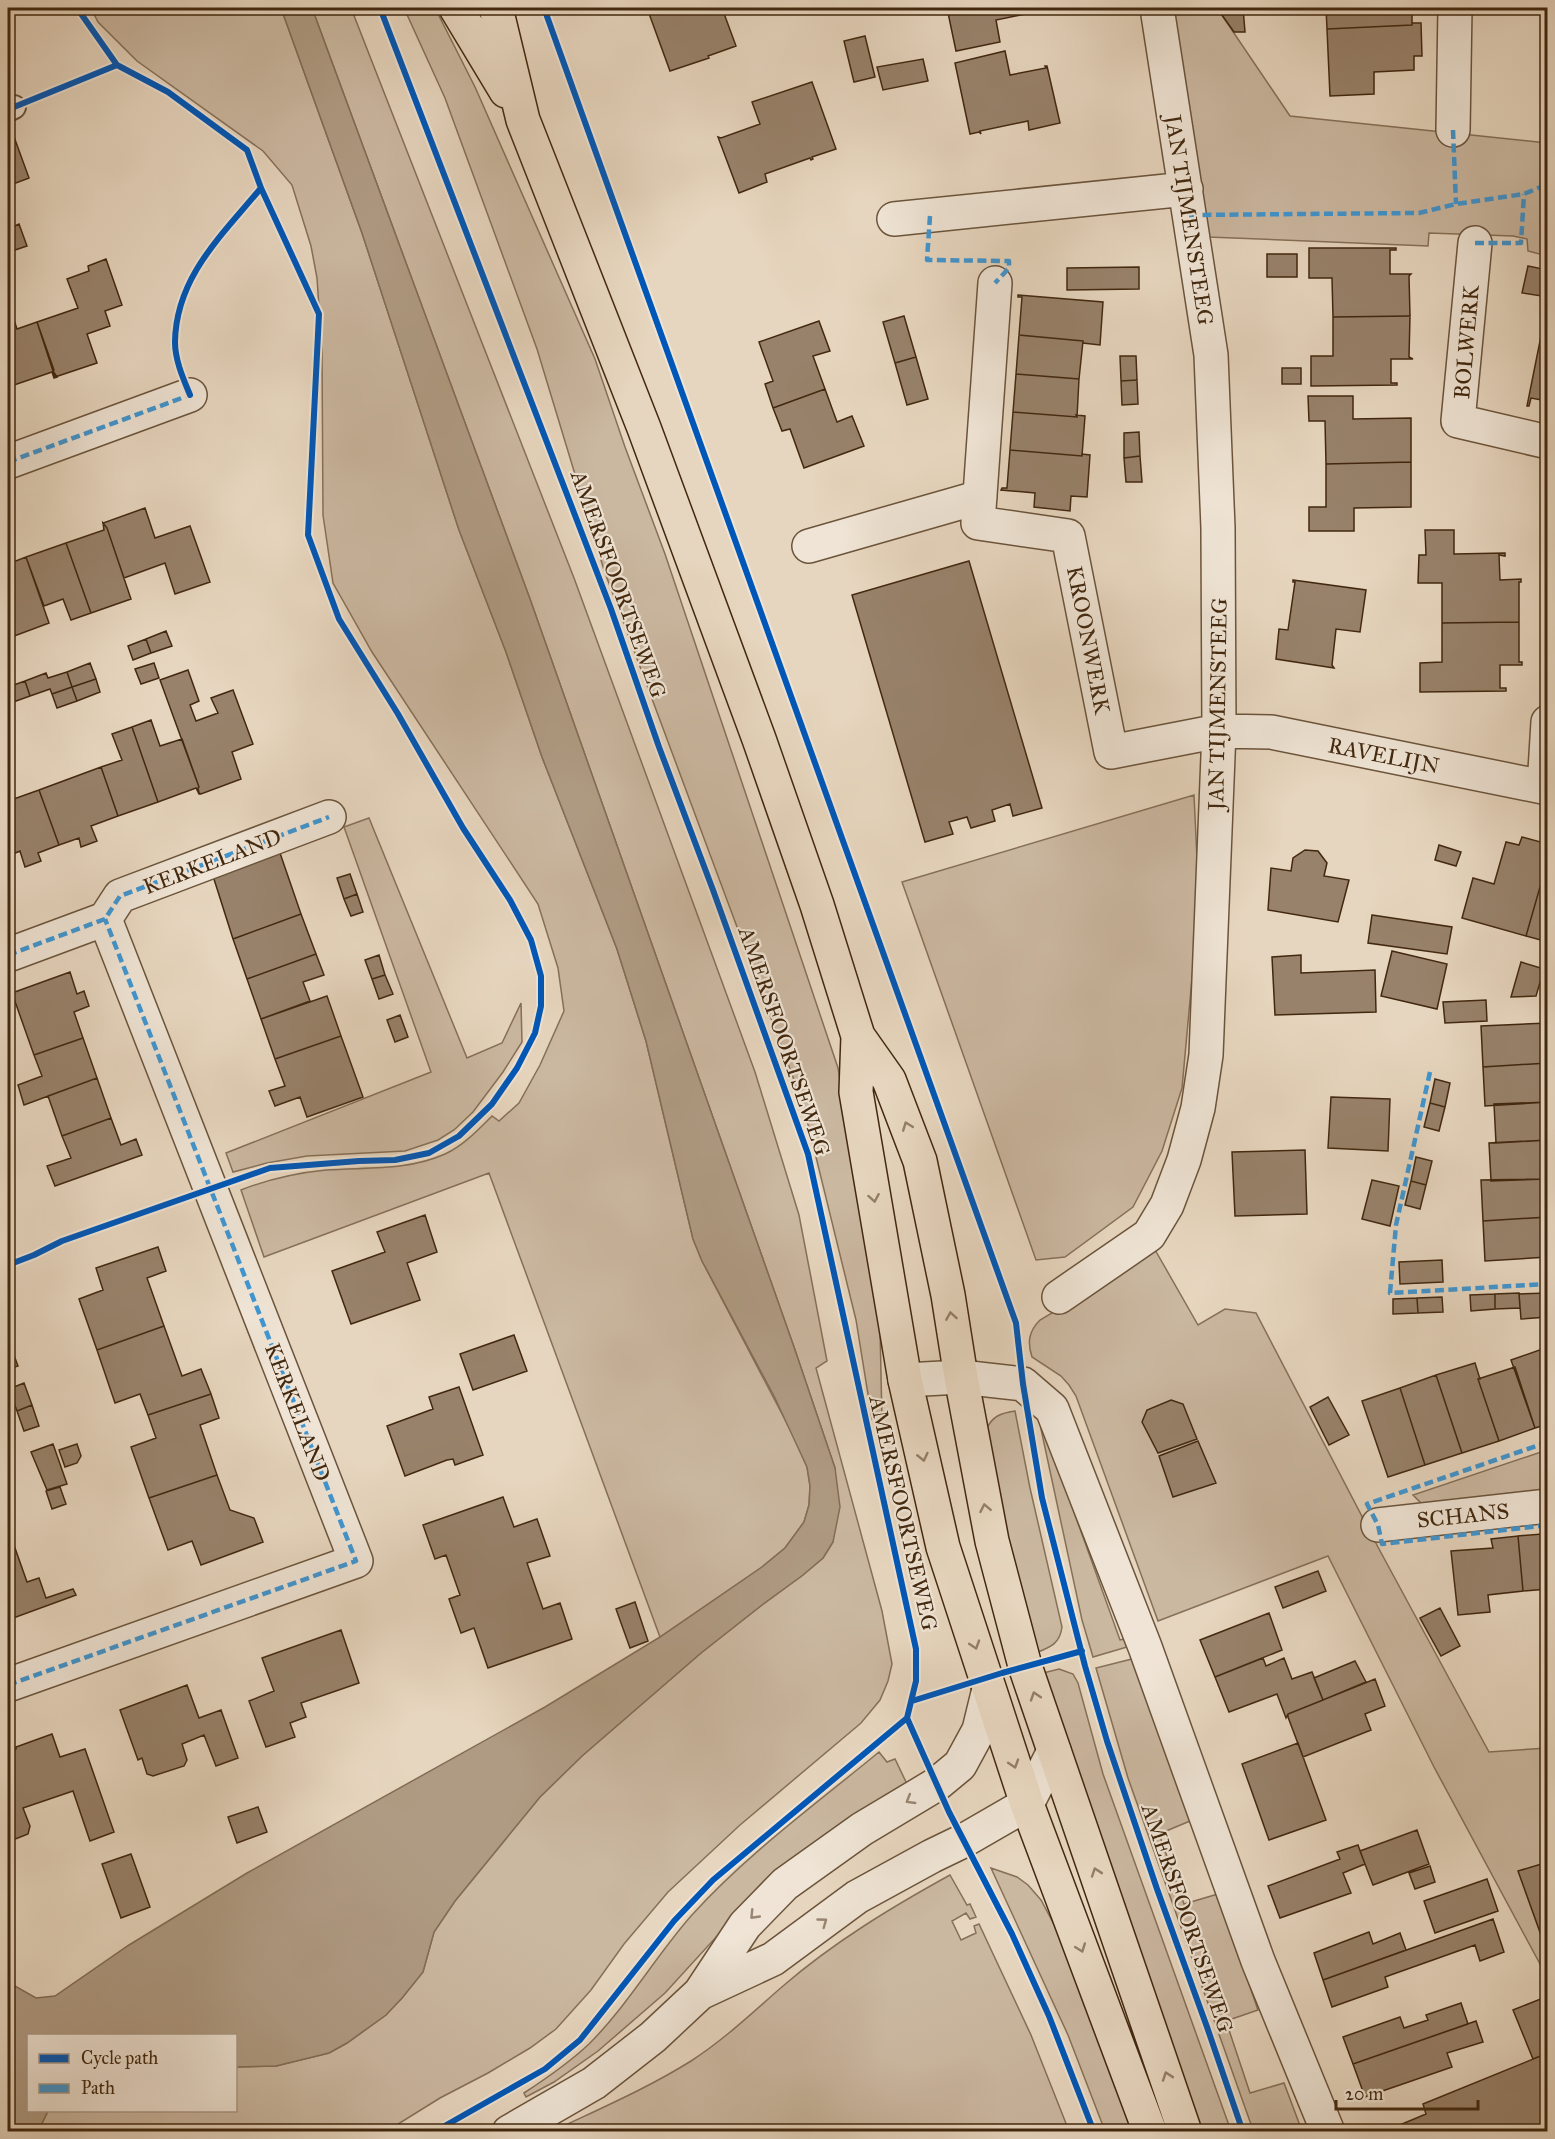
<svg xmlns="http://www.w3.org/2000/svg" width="1555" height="2139" font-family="'IM FELL Great Primer',serif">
<rect width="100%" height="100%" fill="#e7d6bf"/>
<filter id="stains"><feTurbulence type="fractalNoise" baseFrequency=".00333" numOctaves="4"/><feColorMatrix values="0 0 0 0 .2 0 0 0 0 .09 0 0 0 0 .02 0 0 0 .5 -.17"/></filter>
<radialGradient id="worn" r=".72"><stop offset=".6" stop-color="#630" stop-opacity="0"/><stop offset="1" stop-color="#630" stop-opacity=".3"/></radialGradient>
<path fill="#cbb8a1" stroke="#867058" stroke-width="1.5" d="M91,8H281L362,233L459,530L506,652L542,757L617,949L646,1041L693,1239L702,1261L793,1435L807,1467L810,1486L809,1505L804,1522L785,1548L762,1567L660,1637L489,1173L264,1257L241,1190C269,1179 295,1173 326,1170C367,1167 407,1171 445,1154C463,1146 478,1130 492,1116L499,1121L519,1103L540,1065L564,1011L558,968L538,904L372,652L333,583L323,515L322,352L317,278L311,246L292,185L263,151L137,61L98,22Z
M312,8H351L574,578L755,1072L799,1215L827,1361L816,1368L882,1611L892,1664L888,1681L880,1700L861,1723L740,1825L668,1892L624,1944L591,1990L556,2029L530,2048L488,2073L440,2098L387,2131L38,2132L48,2111L236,2110V2067L276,2066L329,2053L347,2043L386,2015L402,1998L423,1972L434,1932L455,1901L540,1797L582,1756L701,1653L762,1605L803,1575L823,1558L833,1542L835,1468L794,1347L530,599Z
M404,8H435L475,87L595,359L625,447L665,554L838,1068L874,1276L880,1329L882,1420L872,1419L856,1320L803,1104L604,570L537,349L445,98Z
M1166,8H1217L1290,116L1547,143V256L1528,251L1527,239L1513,236L1429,233L1428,246L1208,237Z
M1194,795L1199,902L1182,1088L1162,1151L1133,1207L1065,1257L1036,1260L902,882Z
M369,818L467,1058L502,1043L521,1003L522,1042L503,1072L473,1112L454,1130L438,1140L405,1151L307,1156L267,1163L233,1172L226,1153L431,1072L344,827Z
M1154,1248L1198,1325L1225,1309L1256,1313L1379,1549L1489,1752L1547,1748V1977L1434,1767L1328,1556L1158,1621L1076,1396L1069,1385L1061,1376L1032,1357C1027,1342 1029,1331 1040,1320L1150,1254Z
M1015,1411L1030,1488L1062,1627C1060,1643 1051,1647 1038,1652L1017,1584L986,1430C992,1416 1001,1413 1015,1411Z
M1041,1429L1046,1434L1120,1640L1125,1639L1127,1647L1093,1657L1082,1620Z
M1547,1450V1497L1428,1510L1413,1495Z
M1132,1659L1190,1821L1159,1834L1184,1904L1218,1894L1258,2010L1226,2021L1250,2093L1284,2083L1302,2131L1259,2132L1257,2128L1253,2130L1128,1778L1096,1668Z
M1059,1669L1073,1674L1078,1683L1103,1774L1231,2131H1199L1043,1673Z
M879,1752L887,1762L895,1759L907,1784L739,1912L665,1993L598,2051L554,2082L526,2097L524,2093C547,2078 569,2063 589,2044C628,2005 655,1957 691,1916C747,1854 816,1804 879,1752Z
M991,1868L1017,1877L1028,1885L1041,1900L1059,1934L1137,2131H1105L1068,2035Z
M950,1875L967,1905L970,1904L976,1917L970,1919L966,1913L952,1921L961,1940L976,1933L974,1926L979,1924L1031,2035L1069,2131H553C599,2109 648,2088 691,2061C725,2039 753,2012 783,1986C834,1942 892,1907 950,1875Z"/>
<path fill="#af9b83" stroke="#836d55" stroke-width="1.5" d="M281,8H312L530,599L794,1347L835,1468L840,1507L833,1542L823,1558L803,1575L762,1605L701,1653L582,1756L540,1797L455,1901L434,1932L423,1972L402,1998L386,2015L347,2043L329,2053L276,2066L236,2067V2036H28V2110L48,2111L38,2131H8V1982L36,1998L55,1996L129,1945L247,1873L545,1707L660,1637L762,1567L785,1548L804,1522L809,1505L810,1486L807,1467L774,1396L702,1261L693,1239L646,1041L617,949L542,757L506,652L459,530L362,233Z"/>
<path fill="#98826b" stroke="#42280f" stroke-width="1.5" d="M647,8H722L736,46L708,56L709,58L670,71Z
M947,8H1034L1035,12L996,20L1000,42L956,51Z
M1217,8H1243L1245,32H1234Z
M1326,8H1412V25L1327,29Z
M1412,23H1421L1422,56H1414V70L1374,72V94L1330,96L1327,29L1412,25Z
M865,36L875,77L854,82L844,41Z
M1005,51L1010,75L1046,68L1045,66H1047L1060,123L1029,130L1028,121L980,131L981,134L979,132L970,134L955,63Z
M923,59L928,81L883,90L877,67Z
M812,82L836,149L812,157L813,159L811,160L810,158L765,174L767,182L739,193L718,137L721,138L760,124L752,102Z
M13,134L29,178L8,186V136Z
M19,224L27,246L12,251L8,239V229Z
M1309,248H1396V250H1390V274H1411L1409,276L1410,316L1333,317L1332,278H1309Z
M1267,254H1297V277H1267Z
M106,259L122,305L105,311L110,326L87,334L97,363L55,377L37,322L78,308L67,279L89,271L88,266Z
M1528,266L1548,270V297L1522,293Z
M1139,267V289L1067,290V268Z
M1018,295L1103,302L1100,345L1083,343V341L1019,335L1022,297H1018Z
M8,302L17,329L37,322L54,370L53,371L57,377L54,378L52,372L14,385L8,367Z
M904,316L916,357L895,363L883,322Z
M1410,316L1409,357L1413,359H1391V383H1397V385L1311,386V356H1333V317Z
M819,321L830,351L813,356L825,389L773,408L765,384L773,381L759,342Z
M1543,326L1548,327V401L1531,398L1529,406H1527Z
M1019,335L1083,341L1079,379L1016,374Z
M1120,356H1136L1137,380L1121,381Z
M916,357L928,399L907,405L895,363Z
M1282,368H1301V384H1282Z
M1016,374L1079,379L1077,417L1013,412Z
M1137,380L1138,404L1122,405L1121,381Z
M825,389L837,422L852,416L864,446L804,468L790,429L782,431L773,408Z
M1308,396H1353V419L1411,418V462L1326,464L1325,421H1309Z
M1013,412L1077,417L1076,415L1085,416L1082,456L1010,450Z
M1139,432L1140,456L1124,458V433Z
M1010,450L1082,456V454L1090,455L1087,497L1071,496L1070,511L1034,507L1035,493L1001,490L1002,488H1007Z
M1140,456L1142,482H1126L1124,458Z
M1411,462V507L1354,508V531H1309V507H1326V464Z
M145,508L155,538L190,526L210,582L175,594L165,563L124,578L107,528L103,523Z
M103,523L107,528L131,599L91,613L66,543L104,530Z
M1425,530H1454V554L1505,553V556L1499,555L1500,580L1521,579V582H1519V622L1442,623V583H1418L1419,555H1426Z
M66,543L91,613L71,620L63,599L44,606L26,557Z
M26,557L49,623L9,638L8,564Z
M969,561L1042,808L1013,816L1010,804L992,810L995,821L971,828L967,817L949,822L953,834L925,842L852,595Z
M1293,580L1366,590L1360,632L1336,629L1332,665L1334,668L1276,659L1279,629L1288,630L1295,582H1293Z
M1519,622V662H1522V665H1500V688H1506V691L1420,692V663L1442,662V623Z
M166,631L172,646L151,653L146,639Z
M146,639L151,653L133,660L128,646Z
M90,663L96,679L72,687L67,672Z
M154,663L159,678L141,684L135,669Z
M188,670L199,701L190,705L196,721L218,713L211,698L233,690L253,744L232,752L241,779L201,794L199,793L198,788L199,787L160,680Z
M67,672L72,687L52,694L50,689L30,696L25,681L46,673L48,678Z
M96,679L100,692L77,701L72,687Z
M25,681L30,696L8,704V687Z
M72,687L77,701L57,708L52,694Z
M151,720L160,746L182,739L199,787L198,788L199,793L201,794H199L196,788L158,802L132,727Z
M132,727L158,802L118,816L101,767L122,760L112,734Z
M101,767L118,816L91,826L97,841L81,847L79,838L59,845L39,790Z
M39,790L59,845L38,853L41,861L25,867L20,851L8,856V801Z
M1522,837L1548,844V859L1526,936L1462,918L1473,878L1494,884L1506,842L1519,845Z
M1439,845L1461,852L1456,866L1435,860Z
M1305,850L1318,851L1327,863L1324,876L1349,880L1338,922L1268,910L1271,868L1291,871L1293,858Z
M280,853L301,914L233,939L213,876Z
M1548,859V942L1526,936Z
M350,874L357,894L344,899L337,878Z
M357,894L363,912L351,916L344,899Z
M301,914L316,954L247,979L233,939Z
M1372,915L1452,927L1447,954L1368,943Z
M1392,951L1447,964L1437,1009L1381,996Z
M316,954L324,975L303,982L310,1001L261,1019L247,979Z
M379,955L385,975L372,979L365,960Z
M1301,955V973L1375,970L1376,1012L1275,1015L1272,957Z
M1521,962L1544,969L1536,996L1511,997Z
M70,972L77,994L84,991L89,1006L74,1012L83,1038L34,1055L12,993Z
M385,975L393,994L379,999L372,979Z
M327,996L341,1036L275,1059L261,1019Z
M1486,1000L1487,1021L1445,1023L1443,1002Z
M400,1015L408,1037L395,1042L387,1020Z
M1548,1023V1063L1483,1067L1481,1026Z
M341,1036L363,1097L307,1117L300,1097L275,1106L269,1091L285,1086L275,1059Z
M83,1038L97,1078L24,1105L18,1085L42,1076L34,1055Z
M1548,1063V1102L1485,1106L1483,1067Z
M97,1078L111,1118L62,1136L48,1096Z
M1435,1079L1450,1083L1445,1107L1430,1103Z
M1331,1097L1390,1099L1388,1151L1328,1148Z
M1548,1102V1140L1496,1143L1494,1104Z
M1430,1103L1445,1107L1439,1131L1424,1127Z
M111,1118L121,1145L136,1139L142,1155L55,1186L47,1166L71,1158L62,1136Z
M1548,1140V1179L1491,1181L1489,1143Z
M1305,1150L1307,1214L1235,1216L1232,1152Z
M1416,1157L1432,1161L1426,1185L1411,1181Z
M1548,1179V1217L1483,1221L1481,1180Z
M1372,1180L1399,1186L1390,1226L1362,1219Z
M1411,1181L1426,1185L1420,1209L1405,1205Z
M425,1215L437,1252L407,1263L420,1300L351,1324L332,1271L385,1252L377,1232Z
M1548,1217V1257L1485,1261L1483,1221Z
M158,1247L166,1271L147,1278L164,1326L97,1350L79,1299L103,1290L96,1268Z
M1442,1260L1443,1282L1400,1284L1399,1262Z
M1519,1293L1520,1308L1495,1309V1294Z
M1548,1293V1317L1521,1319L1519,1294Z
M1495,1294V1309L1471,1311L1470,1295Z
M1442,1297L1443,1312L1418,1313L1417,1298Z
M1417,1298L1418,1313L1393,1314V1299Z
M164,1326L182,1376L201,1369L211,1394L148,1415L140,1394L115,1403L97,1350Z
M514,1335L527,1371L473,1390L460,1354Z
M9,1342L18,1366L8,1369V1343Z
M1548,1347V1424L1535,1428L1511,1360Z
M1475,1363L1480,1379H1478L1499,1441L1462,1453L1436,1375Z
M1515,1367L1535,1428L1499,1441L1478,1379Z
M1436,1375L1462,1453L1425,1465L1400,1388Z
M24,1383L32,1405L17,1411L9,1389Z
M459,1387L483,1455L455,1465L453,1459L447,1460L405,1476L387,1426L433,1409L429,1397Z
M1400,1388L1425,1465L1388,1477L1362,1401Z
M211,1394L219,1418L200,1425L217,1475L149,1498L131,1447L156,1438L148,1415Z
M1328,1397L1349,1435L1329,1445L1310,1407Z
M1171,1400L1183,1404L1197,1439L1158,1453L1142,1422L1147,1410Z
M32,1405L39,1426L24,1431L17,1411Z
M1198,1441L1216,1483L1173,1497L1159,1456Z
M53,1444L67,1484L47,1490L31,1452Z
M77,1444L81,1456L77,1463L65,1467L59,1450Z
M217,1475L230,1510L254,1518L263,1542L201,1565L192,1541L168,1550L149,1498Z
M60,1487L66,1504L52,1509L46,1491Z
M503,1497L514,1527L537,1519L550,1556L527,1563L543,1609L560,1603L572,1639L488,1668L474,1628L461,1633L449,1599L460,1595L446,1555L435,1559L423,1525Z
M1542,1534L1543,1542H1548V1589L1523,1591L1518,1536Z
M1518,1536L1523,1591L1488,1595L1490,1612L1458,1615L1451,1551L1493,1548L1491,1539Z
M15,1548L27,1582L39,1578L46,1598L73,1589L76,1595L8,1620V1551Z
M1318,1571L1326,1591L1283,1608L1275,1587Z
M635,1602L648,1641L630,1648L616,1609Z
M1440,1608L1460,1646L1441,1656L1420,1618Z
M1269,1613L1282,1650L1215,1677L1200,1640Z
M341,1630L359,1683L301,1703L306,1717L290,1723L295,1737L266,1747L249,1701L274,1691L262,1658Z
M1263,1658L1266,1666L1284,1658L1292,1679L1312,1672L1323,1700L1288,1714L1286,1718L1277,1694L1229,1712L1215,1677Z
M1355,1661L1366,1682L1323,1700L1314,1678Z
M1375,1679L1385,1706L1365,1714L1371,1730L1303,1757L1288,1717V1714Z
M187,1685L199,1718L221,1710L238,1758L216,1766L204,1735L182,1744L187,1760L184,1766L153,1776L147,1774L142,1758L138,1760L120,1710Z
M52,1734L60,1757L85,1749L114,1832L90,1841L73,1791L23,1808L30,1826L28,1834L8,1842V1752L16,1749V1747Z
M1298,1743L1326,1820L1269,1840L1242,1764Z
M258,1807L267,1832L237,1843L228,1817Z
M1417,1830L1429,1864L1373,1885L1360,1851Z
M1358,1845L1365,1864L1343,1873L1351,1893L1280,1918L1268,1886L1340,1859L1337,1852Z
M131,1854L150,1907L121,1918L102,1864Z
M1548,1862V1933L1541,1935L1518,1871Z
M1430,1866L1435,1882L1415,1889L1409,1873Z
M1487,1879L1498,1911L1435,1933L1424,1901Z
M1493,1919L1504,1952L1480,1961L1475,1945L1385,1977L1388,1987L1332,2007L1323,1980Z
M1369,1932L1373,1944L1400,1933L1406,1950L1323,1980L1314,1953Z
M1548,1996V2053L1533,2059L1513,2010Z
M1461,2003L1468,2024L1353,2064L1343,2037L1400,2017L1404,2028L1428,2020L1426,2015Z
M1476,2021L1483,2042L1447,2053L1452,2067L1365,2097L1353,2064Z
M1548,2053V2121L1522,2132H1383L1426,2114L1423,2104Z"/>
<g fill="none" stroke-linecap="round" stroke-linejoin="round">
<g stroke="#6b543b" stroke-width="26">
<path id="lane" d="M8,110L14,107"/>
</g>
<g stroke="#6b543b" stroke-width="36">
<path id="street" d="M1453,130L1455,8
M894,219L1186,189
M1475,243L1458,421L1548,442
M995,283L978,523L1068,536L1111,752L1219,731L1271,732L1548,788
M8,462L190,395
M809,546L980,497
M1544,787L1548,722
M8,955L105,919L120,896L329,817
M1059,1297L1149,1235L1167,1205L1184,1160L1198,1108L1206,1055L1219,731L1218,528L1211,355L1157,8
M905,1380L961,1377L1023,1384L1052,1409L1145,1647L1258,1961L1328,2132
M1378,1525L1548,1506
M8,1685L356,1561L105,919
M700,1993L773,1959L857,1897L932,1856L963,1841L1027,1804L1054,1751
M509,2132L594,2083L653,2037L700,1993L745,1925L785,1884L862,1829L937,1784L960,1765L979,1730L989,1689"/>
</g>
<g stroke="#42280f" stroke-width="36">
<path id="primary" d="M456,8L506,91
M496,8L523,120L644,428L759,739L817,905L858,1036L889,1080L920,1161L948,1295L961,1377L992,1541L1025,1666L1185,2132
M858,1036L856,1092L905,1380L943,1547L1027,1804L1150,2132"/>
</g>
<use href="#lane" stroke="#efe4d5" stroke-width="22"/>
<use href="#street" stroke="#efe4d5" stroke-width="33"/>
<use href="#primary" stroke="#e7d6bf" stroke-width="33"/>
<path stroke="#3f96d2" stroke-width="4.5" stroke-dasharray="9 4.5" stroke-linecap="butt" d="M1453,130L1456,204
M1189,215L1419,213L1456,204L1524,194L1548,184
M930,216L927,260L1009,261V268L995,283
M1475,243H1521L1524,194
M8,462L190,395
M8,955L105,919L120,896L329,817
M1430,1072L1396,1225L1390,1293L1548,1284
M1548,1442L1367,1504L1378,1525L1382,1544L1548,1525
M8,1685L356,1561L105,919"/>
<g stroke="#efe4d5" stroke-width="10">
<path id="cycleway" d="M380,8L611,609L659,747L713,890L808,1154L916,1649V1681L907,1718L949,1812L1012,1934L1049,2016L1094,2132
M544,8L1016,1323L1023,1384L1042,1498L1085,1666L1107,1741L1157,1889L1207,2027L1243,2132
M14,107L117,65
M190,395C183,378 175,360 175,342C176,277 222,235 261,188
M8,1265L34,1255L62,1241L270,1168L359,1161L395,1160L429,1153L459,1136L492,1104L517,1068L535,1033L541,1006V976L531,940L510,900L463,828L398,714L339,619L308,535L319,314L261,188L247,150L168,92L117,65L77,8
M912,1701L1002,1673L1082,1651
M434,2132L545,2069L580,2040L674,1921L713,1880L907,1718"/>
</g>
<use href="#cycleway" stroke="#0057b8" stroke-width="6"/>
</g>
<defs><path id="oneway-chevron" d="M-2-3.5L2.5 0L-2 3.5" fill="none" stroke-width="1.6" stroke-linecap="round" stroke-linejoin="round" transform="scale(1.5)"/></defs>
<g stroke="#947f67">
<use href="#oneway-chevron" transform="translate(907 1126) rotate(-111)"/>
<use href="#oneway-chevron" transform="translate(874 1198) rotate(80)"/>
<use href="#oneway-chevron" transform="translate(951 1316) rotate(-99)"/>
<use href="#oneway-chevron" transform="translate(923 1457) rotate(77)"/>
<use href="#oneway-chevron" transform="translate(985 1508) rotate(-101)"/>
<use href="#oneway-chevron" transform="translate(975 1645) rotate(72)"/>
<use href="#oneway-chevron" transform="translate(1035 1696) rotate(-108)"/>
<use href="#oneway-chevron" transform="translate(1014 1764) rotate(72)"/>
<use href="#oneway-chevron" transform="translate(1096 1872) rotate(-109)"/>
<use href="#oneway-chevron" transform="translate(1081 1948) rotate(70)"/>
<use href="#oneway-chevron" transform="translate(1167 2076) rotate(-109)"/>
</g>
<g stroke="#988672">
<use href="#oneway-chevron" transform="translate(910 1800) rotate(149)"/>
<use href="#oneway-chevron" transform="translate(754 1915) rotate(134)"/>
<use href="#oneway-chevron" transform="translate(823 1922) rotate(-36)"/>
</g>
<g text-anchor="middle" stroke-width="4.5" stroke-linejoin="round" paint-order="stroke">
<g font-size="22" fill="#42280f" stroke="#efe4d5">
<text transform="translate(1190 220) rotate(81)" y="8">JAN TIJMENSTEEG</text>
<text transform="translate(1466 342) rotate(-85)" y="8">BOLWERK</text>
<text transform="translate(619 584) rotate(70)" y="8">AMERSFOORTSEWEG</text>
<text transform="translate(1089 640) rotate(79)" y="8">KROONWERK</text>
<text transform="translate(1217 704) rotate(-89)" y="8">JAN TIJMENSTEEG</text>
<text transform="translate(1384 755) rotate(11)" y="8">RAVELIJN</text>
<text transform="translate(212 861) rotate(-21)" y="8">KERKELAND</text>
<text transform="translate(785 1041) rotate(71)" y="8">AMERSFOORTSEWEG</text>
<text transform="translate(298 1412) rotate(69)" y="8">KERKELAND</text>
<text transform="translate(904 1513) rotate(77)" y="8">AMERSFOORTSEWEG</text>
<text transform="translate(1463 1515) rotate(-6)" y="8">SCHANS</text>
<text transform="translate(1188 1918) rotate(71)" y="8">AMERSFOORTSEWEG</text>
</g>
</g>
<rect width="1555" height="2139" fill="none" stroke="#e7d6bf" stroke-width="30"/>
<rect x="9" y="9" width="1537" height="2121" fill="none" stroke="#42280f" stroke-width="3"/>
<rect x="15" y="15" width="1525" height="2109" fill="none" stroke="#42280f" stroke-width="1.5"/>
<rect x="27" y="2034" width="210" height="78" fill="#efe4d5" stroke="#aa9986" stroke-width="1.5"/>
<rect x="39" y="2054" width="30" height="9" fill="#0057b8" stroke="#aa9986" stroke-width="1.5"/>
<text x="81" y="2064" font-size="18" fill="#42280f">Cycle path</text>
<rect x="39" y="2084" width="30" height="9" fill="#3f96d2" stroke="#aa9986" stroke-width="1.5"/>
<text x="81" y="2094" font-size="18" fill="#42280f">Path</text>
<path d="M1336 2100v9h142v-9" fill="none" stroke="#42280f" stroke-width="3"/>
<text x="1345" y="2100" font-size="18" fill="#42280f" stroke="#efe4d5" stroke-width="4.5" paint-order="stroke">20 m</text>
<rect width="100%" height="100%" filter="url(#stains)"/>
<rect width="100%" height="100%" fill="url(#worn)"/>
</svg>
